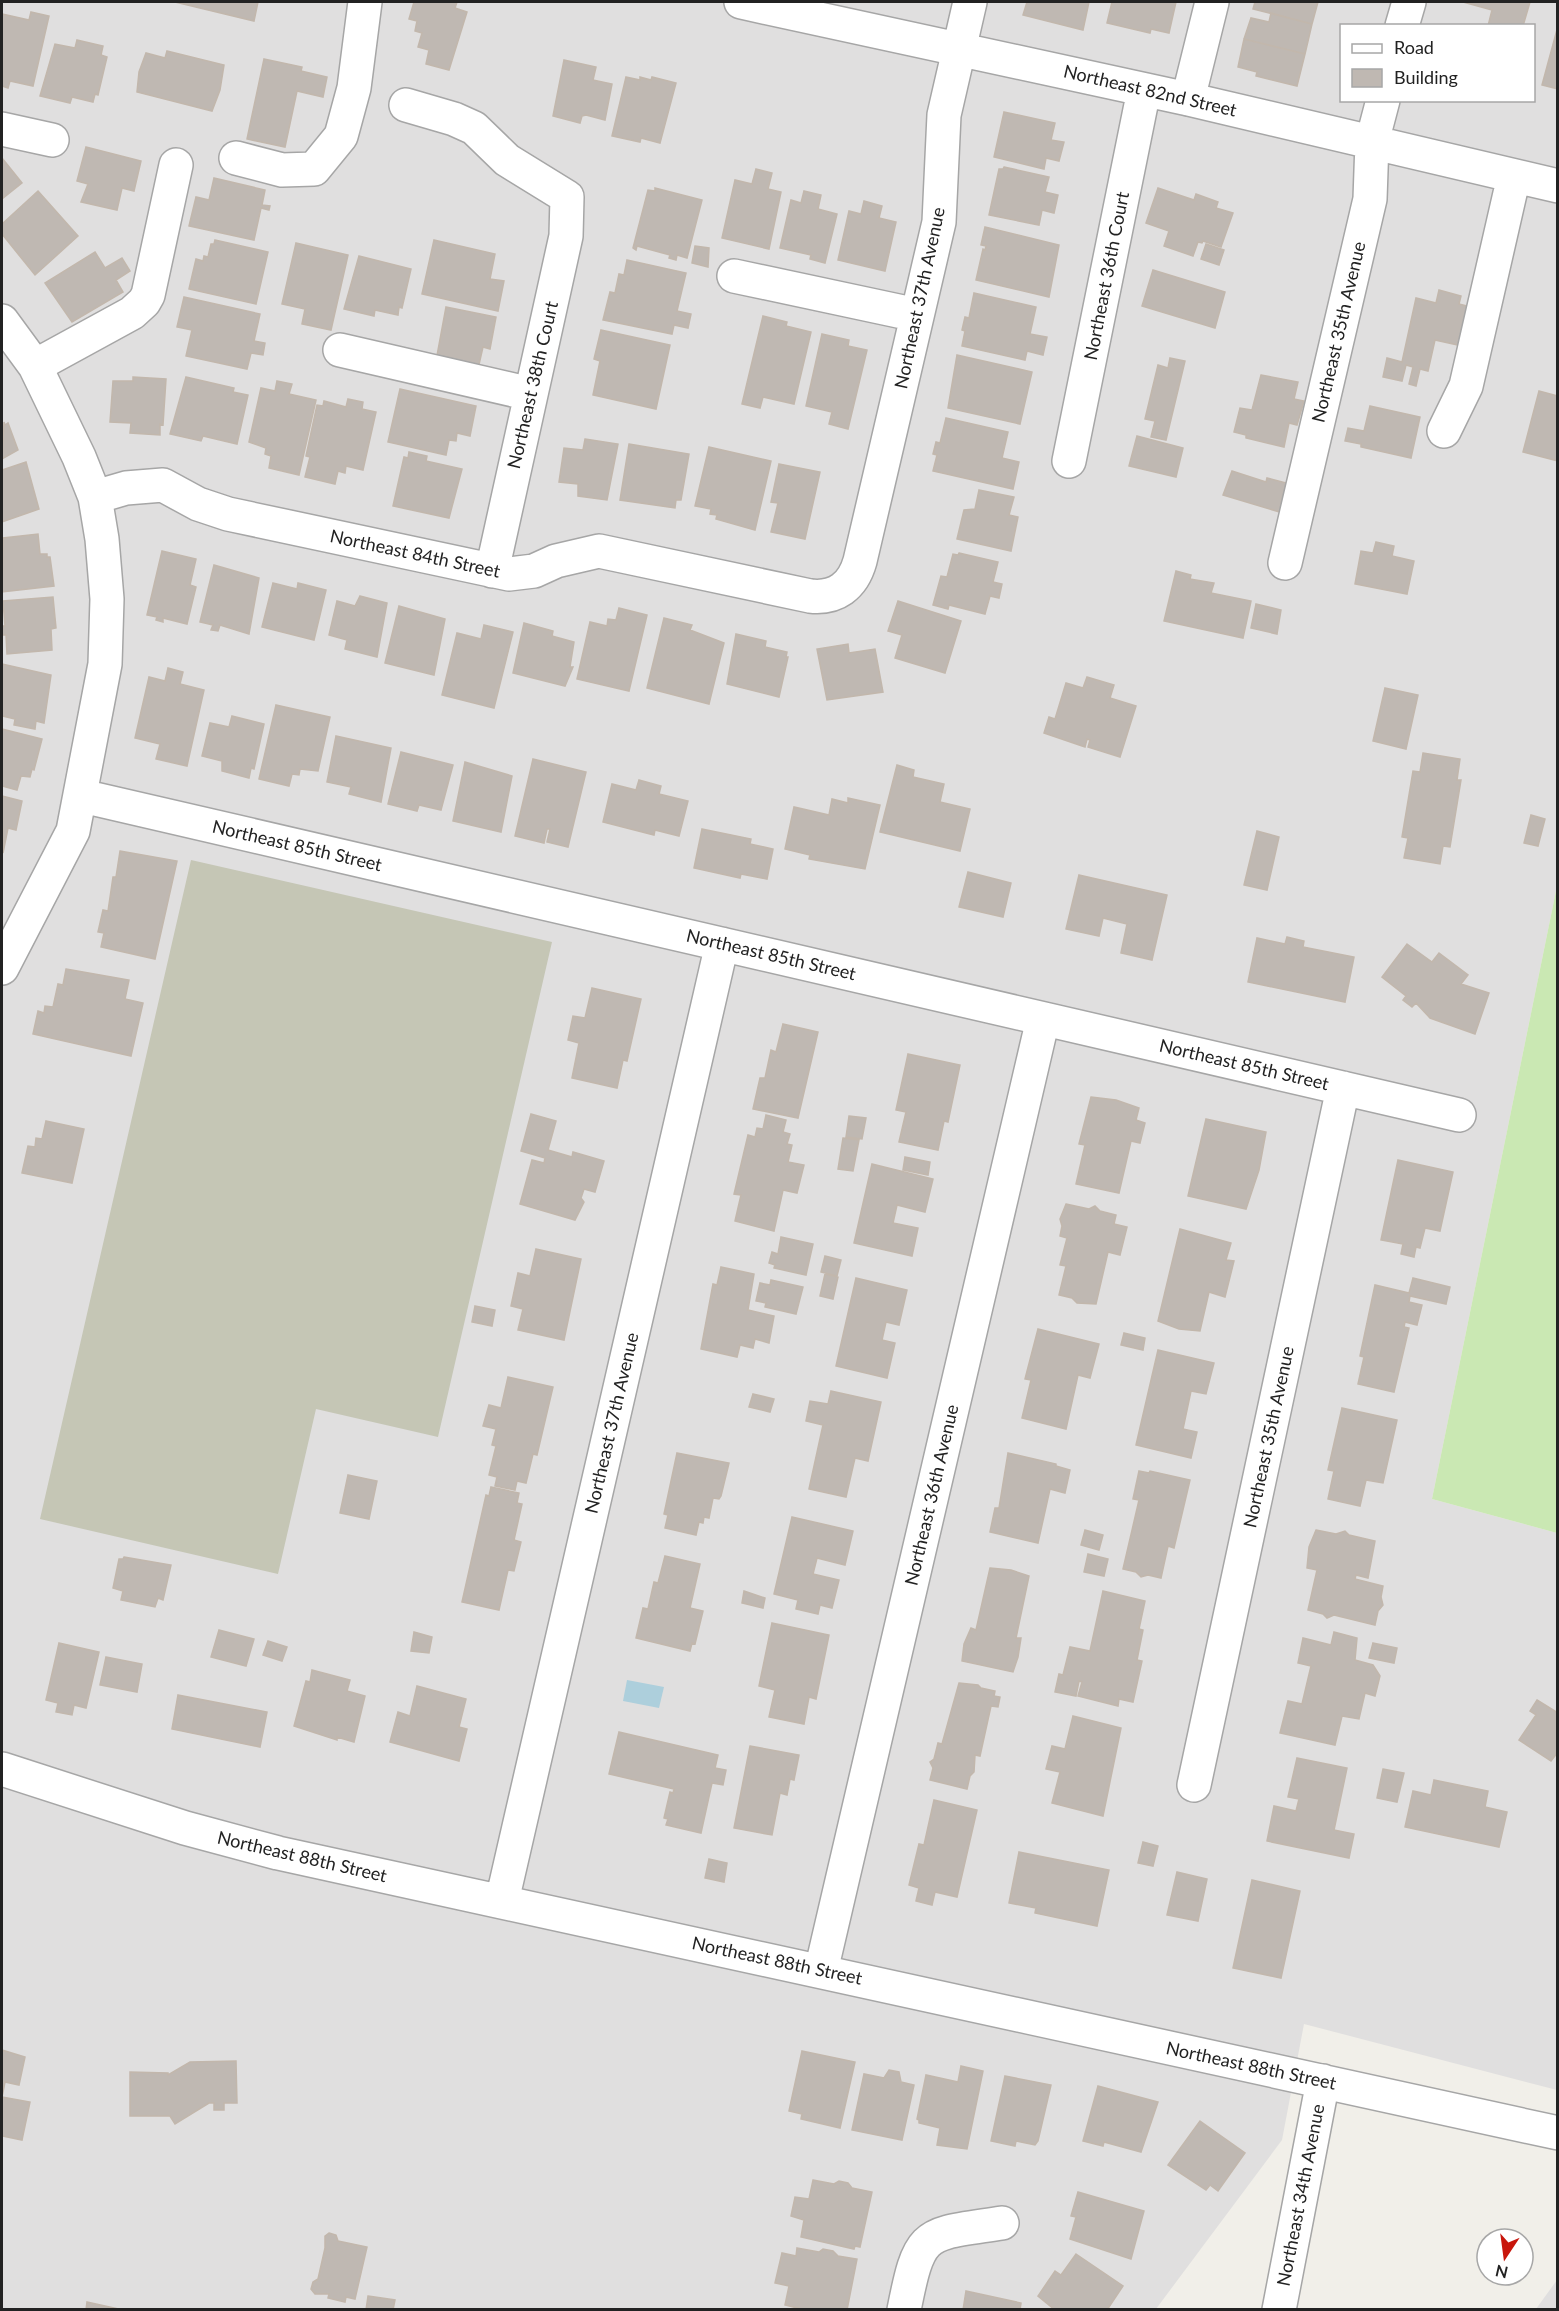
<svg xmlns="http://www.w3.org/2000/svg" width="1559" height="2311" font-family="Lato,sans-serif">
<rect width="100%" height="100%" fill="#f1efe9"/>
<path fill="#e0dfdf" fill-rule="evenodd" d="M2,2H1557V886L1432,1499L1557,1533V2090L1304,2024L1282,2140L1156,2309L2,2310ZM1342,26H1534V100H1342Z
M1557,2280V2309H1536Z"/>
<path fill="#c5c6b5" d="M191,860L552,942L438,1437L316,1409L278,1574L40,1519Z"/>
<path fill="#cae8b3" d="M1557,886V1533L1432,1499Z"/>
<path fill="#adcfdc" d="M627,1680L664,1687L659,1708L623,1701Z"/>
<path fill="#bfb8b2" stroke="#c2b7ac" stroke-width="1.5" d="M175,2H258L254,21Z
M414,2H457L455,8L467,12L449,70L426,64L429,50L418,47L422,33L415,31L417,21L409,19Z
M1027,2H1089L1083,30L1023,15Z
M1112,2H1176L1169,33L1151,29L1150,33L1107,23Z
M1255,2H1318L1312,24L1253,9Z
M1463,2H1530L1523,26H1488L1492,10Z
M31,12L49,16L33,86L10,81L8,88L2,86V14L29,20Z
M1271,13L1312,24L1305,54L1244,39L1251,18L1269,22Z
M1558,26V89L1542,85Z
M1244,39L1305,54L1297,86L1256,76L1257,72L1238,67Z
M77,40L103,46L101,55L107,57L98,95L95,94L93,102L72,97L70,103L40,96L55,44L75,48Z
M167,51L224,65L220,90L212,111L137,92L139,72L146,53L165,58Z
M264,59L302,67L301,71L327,77L323,97L297,91L285,147L247,139Z
M564,60L596,67L593,80L612,84L605,120L586,115L582,116L580,123L553,116Z
M626,77L640,80V77L651,80L652,77L676,83L660,143L641,138L640,142L612,136Z
M1004,112L1055,123L1051,140L1064,142L1059,161L1046,158L1044,169L994,157Z
M86,147L141,161L134,191L122,188L117,210L81,202L88,184L77,181Z
M2,158L22,183L2,199Z
M1004,167L1049,177L1045,192L1058,195L1054,213L1042,210L1039,225L989,215L999,169H1003Z
M756,169L772,173L768,189L781,192L769,249L722,238L735,180L752,184Z
M214,178L265,190L262,205L270,206L269,210L261,208L254,240L189,226L196,197L209,200Z
M655,188L702,200L687,258L677,255L676,260L669,258L670,255L637,246L636,250L633,248L648,190L655,191Z
M1158,188L1194,200L1196,194L1218,202L1216,208L1233,213L1221,247L1203,241L1202,243L1198,242L1193,256L1164,246L1169,231L1146,223Z
M38,191L78,236L35,275L2,234V224Z
M804,191L821,195L818,209L837,214L825,263L810,259L811,255L780,248L791,200L801,203Z
M864,201L882,206L879,218L896,222L885,271L838,260L849,211L861,214Z
M985,227L1059,245L1049,297L976,280L983,249L985,250L986,246L981,245Z
M215,240L268,252L256,304L189,289L196,259L203,261L204,256L208,257L211,244H214Z
M434,240L495,254L490,279L504,281L498,311L422,294Z
M296,243L348,255L331,330L302,324L305,309L282,304Z
M1206,244L1224,250L1219,265L1201,259Z
M695,246L709,248L708,267L692,263Z
M95,252L105,268L122,258L130,271L116,280L123,292L72,322L45,283Z
M359,256L411,269L402,308L399,307L398,315L375,310L374,316L344,309Z
M627,260L686,273L677,311L691,314L688,328L674,325L672,334L603,320L610,292L615,293L619,274L624,275Z
M1153,270L1225,292L1215,328L1142,306Z
M1439,290L1461,296L1459,304L1475,308L1467,347L1435,340L1428,371L1420,369L1416,386L1409,384L1413,367L1406,365L1402,381L1383,377L1387,358L1402,362L1416,298L1436,303Z
M974,293L1036,307L1030,334L1047,337L1043,355L1027,351L1025,360L962,346L965,331L962,330L965,317L969,318Z
M184,297L260,314L254,341L265,343L263,355L251,353L247,369L186,356L192,330L177,327Z
M446,307L496,317L490,349L483,347L478,369L436,361Z
M763,316L787,322L786,326L811,332L794,404L763,397L760,408L742,404Z
M601,330L670,345L656,409L593,395L600,361L594,359Z
M822,334L849,340L848,346L867,350L848,429L829,424L832,412L806,406Z
M957,355L1032,372L1020,424L948,408Z
M1170,358L1185,361L1166,440L1151,437L1155,421L1145,419L1158,365L1168,368Z
M1261,375L1298,382L1294,399L1304,401L1297,425L1289,423L1284,447L1246,438V435L1234,432L1240,408L1252,410Z
M133,377L166,379L163,425L160,424V435L130,433L131,423L110,422L113,381H133Z
M186,377L234,388L233,392L248,395L237,444L203,436L201,441L170,434Z
M277,381L292,384L289,394L316,400L299,475L269,468L271,456L265,454L266,448L249,442L261,388L275,391Z
M400,389L476,406L470,436L457,433L456,441L449,440L446,455L388,442Z
M1539,391L1558,396V461L1523,452Z
M348,399L363,402L362,409L376,412L363,470L346,466L345,473L338,471L335,484L305,477L310,457L306,456L317,405L323,406L324,401L346,407Z
M1370,406L1420,417L1411,458L1361,447V444L1345,441L1348,428L1364,431Z
M946,418L1008,432L1002,458L1019,462L1013,489L933,471L937,455L933,454L936,442L940,443Z
M4,422L5,425L8,423L18,450L2,459Z
M1137,436L1183,448L1176,477L1129,466Z
M585,439L618,444L607,500L578,496V484L559,482L564,448L583,450Z
M629,444L689,454L681,500H676L675,508L620,500Z
M709,447L771,461L755,530L716,519L717,515L710,514L711,509L695,506Z
M409,452L427,456L426,461L462,469L449,518L393,506L404,457L408,458Z
M26,462L39,509L2,522V470Z
M779,464L820,472L805,539L771,532L778,503L771,502Z
M1232,471L1266,482L1267,478L1290,484L1283,513L1223,495Z
M979,490L1014,497L1009,515L1018,517L1011,551L957,539L964,510L975,509Z
M38,534L40,554H47V557H50L54,586L2,592L3,538Z
M1376,542L1394,546L1392,556L1414,561L1407,594L1355,584L1361,551L1373,553Z
M162,551L196,559L190,585L196,587L187,624L163,618V622L156,620L157,617L147,615Z
M959,553L998,562L993,582L1002,584L999,598L990,596L985,614L949,605L948,609L933,605L941,576L947,577L953,554L958,555Z
M214,565L259,578L249,634L220,625L218,631L211,630L213,625L200,622Z
M1176,571L1191,575L1190,579L1214,583L1211,593L1251,601L1243,638L1164,621Z
M273,583L297,589L298,583L326,590L314,640L262,627Z
M360,596L387,603L377,657L345,649L347,640L329,635L337,601L355,606Z
M53,597L56,628L51,629L52,650L7,654L6,635H2V626H5L3,601Z
M898,601L961,621L945,673L895,658L902,635L888,631Z
M1256,604L1281,610L1277,634L1251,628Z
M399,606L445,619L434,675L385,663Z
M619,608L647,615L629,691L577,679L590,622L607,626L608,619L616,620Z
M664,618L692,625L690,630L724,643L709,704L647,688Z
M524,623L553,631L552,636L574,642L570,667H573L565,686L513,673Z
M484,625L513,632L494,708L442,695L457,633L481,639Z
M736,634L766,641L765,647L787,652L786,657H788L779,697L727,684Z
M848,644L849,653L875,649L883,692L827,700L817,649Z
M2,664L51,675L44,723L36,721L35,729L14,725L15,719L2,716Z
M168,668L183,672L180,684L204,690L187,766L156,759L160,744L135,738L149,677L165,681Z
M1087,677L1114,685L1110,698L1136,706L1120,757L1088,747L1090,740L1087,739L1085,747L1044,733L1049,717L1055,719L1066,683L1083,688Z
M1385,688L1418,695L1406,749L1373,741Z
M276,705L330,717L318,771L300,769L299,775L292,774L289,786L259,779Z
M232,716L264,724L254,769L251,768L249,778L222,771V761L202,756L210,723L229,727Z
M2,729L42,739L34,770L32,769L30,777L21,776L17,790L2,786Z
M336,736L391,748L381,802L349,794L351,787L327,782Z
M401,752L453,765L441,810L419,805L417,811L388,804Z
M1423,753L1460,759L1457,780H1461L1450,847L1443,846L1440,864L1404,858L1408,838L1402,837L1413,771L1420,772Z
M533,759L586,772L568,847L547,842L550,829H547L544,843L515,836Z
M465,762L512,776L501,832L453,821Z
M897,765L914,770L913,777L944,784L940,802L970,809L960,851L880,832Z
M639,780L661,786L659,794L688,801L679,836L655,830L654,835L603,822L612,784L636,790Z
M2,796L22,801L16,830L8,828L3,853Z
M848,798L880,805L865,869L809,859L810,855L785,849L794,807L829,815L832,799L848,803Z
M1531,815L1545,819L1538,846L1524,843Z
M702,829L751,839L750,844L773,849L767,879L741,874L740,878L694,868Z
M1257,831L1279,837L1267,890L1244,885Z
M120,851L177,861L155,959L101,947L104,933L98,932L103,910L108,911L113,877H116Z
M968,872L1011,883L1003,917L959,907Z
M1079,875L1167,895L1152,960L1121,953L1127,924L1103,918L1099,936L1066,929Z
M1287,937L1304,941L1303,947L1354,957L1345,1002L1248,982L1257,938L1285,944Z
M1407,944L1432,962L1439,953L1468,975L1461,984L1489,993L1475,1034L1430,1018L1416,1003L1412,1007L1403,1000L1406,996L1382,977Z
M66,969L129,980L125,999L143,1003L131,1056L33,1034L38,1011L44,1013L45,1006L53,1007L58,984L63,985Z
M592,988L641,999L627,1061L623,1060L617,1088L572,1078L579,1043L568,1040L573,1016L585,1018Z
M783,1024L818,1032L798,1118L753,1109L760,1078H765L771,1050L776,1052Z
M908,1054L960,1065L948,1122L944,1121L938,1150L899,1142L906,1112L896,1110Z
M1091,1097L1116,1100L1139,1108L1136,1120L1145,1123L1140,1143L1131,1141L1119,1193L1076,1184L1085,1145L1079,1144Z
M531,1114L556,1121L548,1150L572,1157L573,1152L604,1161L595,1192L584,1189L581,1198L584,1202L575,1220L520,1204L532,1160L544,1163L545,1158L521,1151Z
M766,1115L786,1120L783,1132L790,1134L787,1144L792,1145L788,1162L804,1165L797,1193L783,1190L774,1231L735,1221L741,1195L734,1194L748,1135L755,1137L757,1128L763,1129Z
M849,1116L866,1118L862,1139L846,1137Z
M1206,1119L1266,1132L1259,1170L1246,1209L1188,1196Z
M46,1121L84,1129L72,1183L22,1173L28,1146L35,1147L36,1138L42,1139Z
M843,1138L859,1140L853,1171L838,1169Z
M905,1157L930,1162L928,1175L903,1170Z
M1398,1160L1453,1172L1440,1231L1425,1228L1420,1248L1416,1247L1414,1257L1401,1254L1403,1244L1381,1240Z
M872,1164L933,1179L925,1212L897,1205L893,1223L918,1228L912,1256L854,1243Z
M1066,1204L1089,1209L1095,1206L1100,1211L1116,1215L1114,1224L1127,1227L1120,1255L1108,1252L1096,1304L1077,1303L1072,1298L1059,1295L1066,1266L1060,1265L1067,1238L1060,1236L1062,1226L1060,1219Z
M1180,1229L1231,1243L1226,1260L1234,1261L1225,1297L1209,1292L1200,1331L1179,1329L1158,1321Z
M781,1237L813,1244L806,1275L774,1268L775,1265L769,1263L772,1252L778,1254Z
M536,1249L581,1259L564,1340L518,1330L523,1309L511,1306L518,1273L530,1276Z
M825,1256L841,1260L837,1276L821,1272Z
M721,1267L754,1274L748,1310L774,1316L769,1343L755,1339L753,1348L740,1345L737,1357L701,1349L713,1284L717,1285Z
M825,1274L838,1277L833,1299L820,1296Z
M856,1278L907,1290L899,1325L886,1322L882,1340L895,1343L887,1378L836,1366Z
M1413,1278L1450,1287L1446,1304L1410,1296L1409,1302L1422,1305L1417,1325L1405,1322L1404,1327L1409,1328L1394,1392L1358,1384L1364,1357L1360,1356L1375,1285L1409,1293Z
M771,1280L803,1287L796,1314L765,1307L766,1303L756,1301L760,1283L770,1285Z
M475,1306L495,1310L492,1326L472,1322Z
M1038,1329L1099,1344L1090,1378L1078,1375L1066,1429L1022,1418L1031,1380L1025,1379Z
M1124,1333L1145,1338L1143,1350L1121,1345Z
M1158,1350L1214,1363L1206,1394L1191,1391L1183,1429L1197,1432L1191,1458L1136,1445Z
M508,1377L553,1387L537,1455L533,1454L526,1483L517,1481L515,1490L495,1486L497,1477L489,1475L496,1446L492,1445L496,1429L483,1426L489,1405L501,1408Z
M831,1391L881,1402L868,1461L855,1458L846,1497L809,1489L823,1425L806,1421L810,1401L828,1404Z
M753,1394L774,1399L770,1412L749,1407Z
M1342,1408L1397,1420L1383,1483L1366,1480L1360,1506L1328,1499L1334,1471L1328,1470Z
M677,1453L729,1463L721,1496L719,1499L713,1498L709,1518L704,1517L703,1523L699,1522L696,1535L665,1528L668,1515L664,1514Z
M1008,1453L1056,1464V1466L1070,1470L1065,1493L1050,1489L1038,1543L990,1532L995,1508H999Z
M1139,1471L1149,1473L1150,1471L1190,1480L1174,1548L1168,1546L1161,1578L1148,1575L1141,1577L1136,1572L1123,1569L1139,1500L1133,1499Z
M348,1475L377,1481L369,1519L340,1513Z
M491,1487L519,1493L517,1503L522,1504L514,1540L521,1542L514,1571L508,1570L499,1610L462,1602L486,1495L489,1496Z
M792,1517L853,1531L845,1565L817,1558L813,1574L839,1580L832,1608L820,1605L818,1614L796,1609L798,1600L774,1594Z
M1085,1530L1103,1535L1099,1550L1081,1545Z
M1316,1530L1336,1534L1345,1531L1349,1535L1375,1541L1368,1578L1356,1575L1355,1579L1383,1586L1381,1597L1383,1605L1378,1611L1375,1625L1334,1615L1327,1618L1323,1614L1308,1610L1317,1570L1307,1568L1309,1547Z
M1088,1554L1108,1559L1104,1576L1084,1572Z
M665,1556L700,1564L690,1608L703,1611L695,1644L692,1643L690,1651L636,1638L643,1608L648,1609L654,1582L658,1583Z
M124,1557L171,1565L163,1600L158,1598L155,1607L121,1600L123,1591L113,1588L119,1559H123Z
M990,1568L1011,1570L1029,1576L1016,1638H1021L1018,1657L1013,1672L962,1661L964,1644L971,1628L976,1630Z
M744,1591L765,1598L763,1608L742,1603Z
M1103,1591L1145,1601L1139,1629L1143,1630L1137,1660L1142,1661L1133,1702L1119,1699L1118,1706L1078,1696L1082,1682L1079,1681L1076,1696L1055,1692L1059,1674L1063,1675L1070,1647L1090,1651Z
M772,1623L829,1635L816,1699L809,1697L804,1724L769,1717L775,1690L759,1686Z
M219,1630L254,1639L246,1666L211,1657Z
M414,1632L432,1637L429,1653L411,1651Z
M1334,1632L1357,1638L1355,1660L1373,1665L1380,1676L1375,1696L1365,1693L1359,1719L1342,1716L1335,1745L1280,1733L1288,1701L1302,1704L1311,1666L1298,1663L1303,1638L1331,1645Z
M268,1641L287,1647L282,1661L263,1655Z
M59,1643L99,1652L86,1708L74,1705L72,1715L56,1712L58,1703L46,1700Z
M1373,1643L1397,1648L1394,1663L1369,1658Z
M106,1657L142,1664L137,1692L100,1685Z
M312,1670L350,1680L347,1691L365,1696L354,1742L337,1737V1740L294,1726L306,1681L310,1682Z
M959,1683L978,1685L981,1688L995,1691L994,1696L1000,1697L998,1707L991,1706L980,1756L975,1755L974,1772L970,1776L967,1789L930,1780L933,1768L930,1762L934,1759L938,1743L942,1744Z
M417,1686L466,1699L459,1727L467,1729L459,1761L390,1742L398,1712L410,1716Z
M178,1695L267,1712L260,1747L172,1729Z
M1537,1700L1558,1713V1752L1551,1761L1519,1740L1536,1715L1530,1711Z
M1073,1716L1121,1728L1103,1816L1052,1803L1060,1772L1046,1769L1052,1746L1065,1749Z
M619,1732L718,1755L715,1768L726,1770L723,1785L712,1783L701,1833L666,1825L668,1819L664,1818L670,1792L673,1793L674,1789L609,1774Z
M750,1746L799,1755L794,1780L790,1779L787,1795L780,1793L772,1835L734,1828Z
M1297,1758L1347,1768L1334,1830L1354,1834L1349,1858L1267,1841L1274,1806L1296,1811L1299,1799L1288,1797Z
M1383,1769L1404,1773L1397,1802L1377,1798Z
M1434,1780L1488,1791L1485,1807L1507,1812L1499,1847L1405,1827L1413,1791L1431,1795Z
M934,1800L977,1810L957,1897L935,1892L932,1905L916,1901L919,1888L909,1885L919,1844L924,1845Z
M1143,1842L1158,1846L1153,1866L1138,1863Z
M1019,1852L1109,1870L1097,1926L1035,1913L1036,1908L1009,1903Z
M709,1859L727,1863L724,1882L705,1878Z
M1177,1872L1207,1879L1198,1921L1167,1915Z
M1252,1880L1300,1891L1281,1978L1233,1968Z
M2,2050L25,2057L19,2085L5,2082L2,2097L30,2102L22,2140L2,2136Z
M802,2051L855,2062L840,2128L801,2119L802,2114L789,2111Z
M236,2061L237,2103H224V2110H214V2103H209L175,2124L170,2116H130V2072L168,2073V2075L190,2062Z
M961,2066L983,2071L967,2149L937,2145L940,2128L919,2123V2120L917,2119L926,2075L958,2082Z
M889,2070L899,2072L901,2082L914,2085L902,2140L852,2130L864,2074L884,2078Z
M1005,2076L1051,2085L1038,2141L1035,2145L1016,2141L1015,2146L991,2141Z
M1098,2086L1158,2102L1141,2152L1104,2142L1103,2146L1083,2141Z
M1200,2121L1245,2153L1218,2191L1210,2185L1206,2190L1168,2165Z
M813,2180L834,2184L839,2181L848,2183L852,2188L872,2192L860,2247L855,2246L854,2249L801,2237L804,2220L791,2216L795,2197L809,2199Z
M1078,2192L1144,2211L1131,2259L1070,2239L1076,2217L1071,2216Z
M329,2233L336,2235L338,2241L367,2247L355,2299L346,2297L345,2302L328,2298L329,2294H315L311,2289L313,2282L318,2279L325,2248V2236Z
M797,2248L819,2252L823,2249L833,2251L838,2256L857,2259L847,2310H805L785,2305L789,2286L775,2283L782,2253L796,2256Z
M1076,2254L1123,2286L1107,2310H1055L1038,2296L1055,2271L1061,2275Z
M966,2291L1021,2303L1020,2310H963Z
M368,2296L395,2300L393,2310H366Z
M87,2302L123,2310H86Z"/>
<g fill="none" stroke-linecap="round" stroke-linejoin="round">
<g stroke="#a6a6a6" stroke-width="36">
<path id="minor" d="M741,2L1188,99L1558,186
M1402,26L1409,2
M1188,99L1212,2
M406,105L454,119L474,128L507,160L567,197L566,236L492,571
M2,129L52,140
M236,158L282,170L314,169L341,136L354,88L365,2
M734,276L917,315
M2,321L35,366L79,457L95,497L102,539L107,599L105,664L73,831L2,968
M340,350L531,394
M35,366L132,313L144,302L148,295L176,165
M1444,431L1466,386L1514,176
M1069,461L1144,90
M95,497L126,488L163,485L198,504L228,514L509,574L534,571L556,561L599,551L810,596C836,599 853,586 860,561L939,222L944,115L970,2
M1285,563L1370,199L1372,142L1383,100
M82,796L1459,1115
M2,1769L185,1828L278,1853L1558,2133
M1194,1785L1343,1088
M502,1901L722,944
M821,1971L1043,1019
M904,2310C920,2228 924,2235 1002,2223
M1279,2310L1323,2081"/>
</g>
<use href="#minor" stroke="#fff" stroke-width="33"/>
</g>
<g text-anchor="middle" stroke-width="6" stroke-linejoin="round" paint-order="stroke">
<g font-size="18" fill="#222" stroke="#fff">
<text transform="translate(1150 91) rotate(13)" y="6">Northeast 82nd Street</text>
<text transform="translate(1107 276) rotate(-79)" y="6">Northeast 36th Court</text>
<text transform="translate(920 298) rotate(-78)" y="6">Northeast 37th Avenue</text>
<text transform="translate(1339 332) rotate(-77)" y="6">Northeast 35th Avenue</text>
<text transform="translate(533 385) rotate(-77)" y="6">Northeast 38th Court</text>
<text transform="translate(415 554) rotate(12)" y="6">Northeast 84th Street</text>
<text transform="translate(297 846) rotate(13)" y="6">Northeast 85th Street</text>
<text transform="translate(771 955) rotate(13)" y="6">Northeast 85th Street</text>
<text transform="translate(1244 1065) rotate(13)" y="6">Northeast 85th Street</text>
<text transform="translate(612 1423) rotate(-77)" y="6">Northeast 37th Avenue</text>
<text transform="translate(1269 1437) rotate(-78)" y="6">Northeast 35th Avenue</text>
<text transform="translate(932 1495) rotate(-77)" y="6">Northeast 36th Avenue</text>
<text transform="translate(302 1857) rotate(13)" y="6">Northeast 88th Street</text>
<text transform="translate(777 1961) rotate(12)" y="6">Northeast 88th Street</text>
<text transform="translate(1251 2066) rotate(12)" y="6">Northeast 88th Street</text>
<text transform="translate(1301 2195) rotate(-79)" y="6">Northeast 34th Avenue</text>
</g>
</g>
<rect width="1559" height="2311" fill="none" stroke="#222222" stroke-width="6"/>
<rect x="1340" y="24" width="195" height="78" fill="#ffffff" stroke="#a7a7a7" stroke-width="1.5"/>
<rect x="1352" y="44" width="30" height="9" fill="#ffffff" stroke="#a7a7a7" stroke-width="1.5"/>
<text x="1394" y="54" font-size="18" fill="#222222">Road</text>
<rect x="1352" y="69" width="30" height="18" fill="#bfb8b2" stroke="#a7a7a7" stroke-width="1.5"/>
<text x="1394" y="84" font-size="18" fill="#222222">Building</text>
<g transform="translate(1505 2257) rotate(193)"><circle r="28" fill="#ffffff" stroke="#a7a7a7" stroke-width="1.5"/>
<path d="M0-4.5L10 22L0 15L-10 22Z" fill="#c8160c"/>
<text y="-9" font-size="16" font-weight="bold" text-anchor="middle" fill="#222222">N</text>
</g>
</svg>
